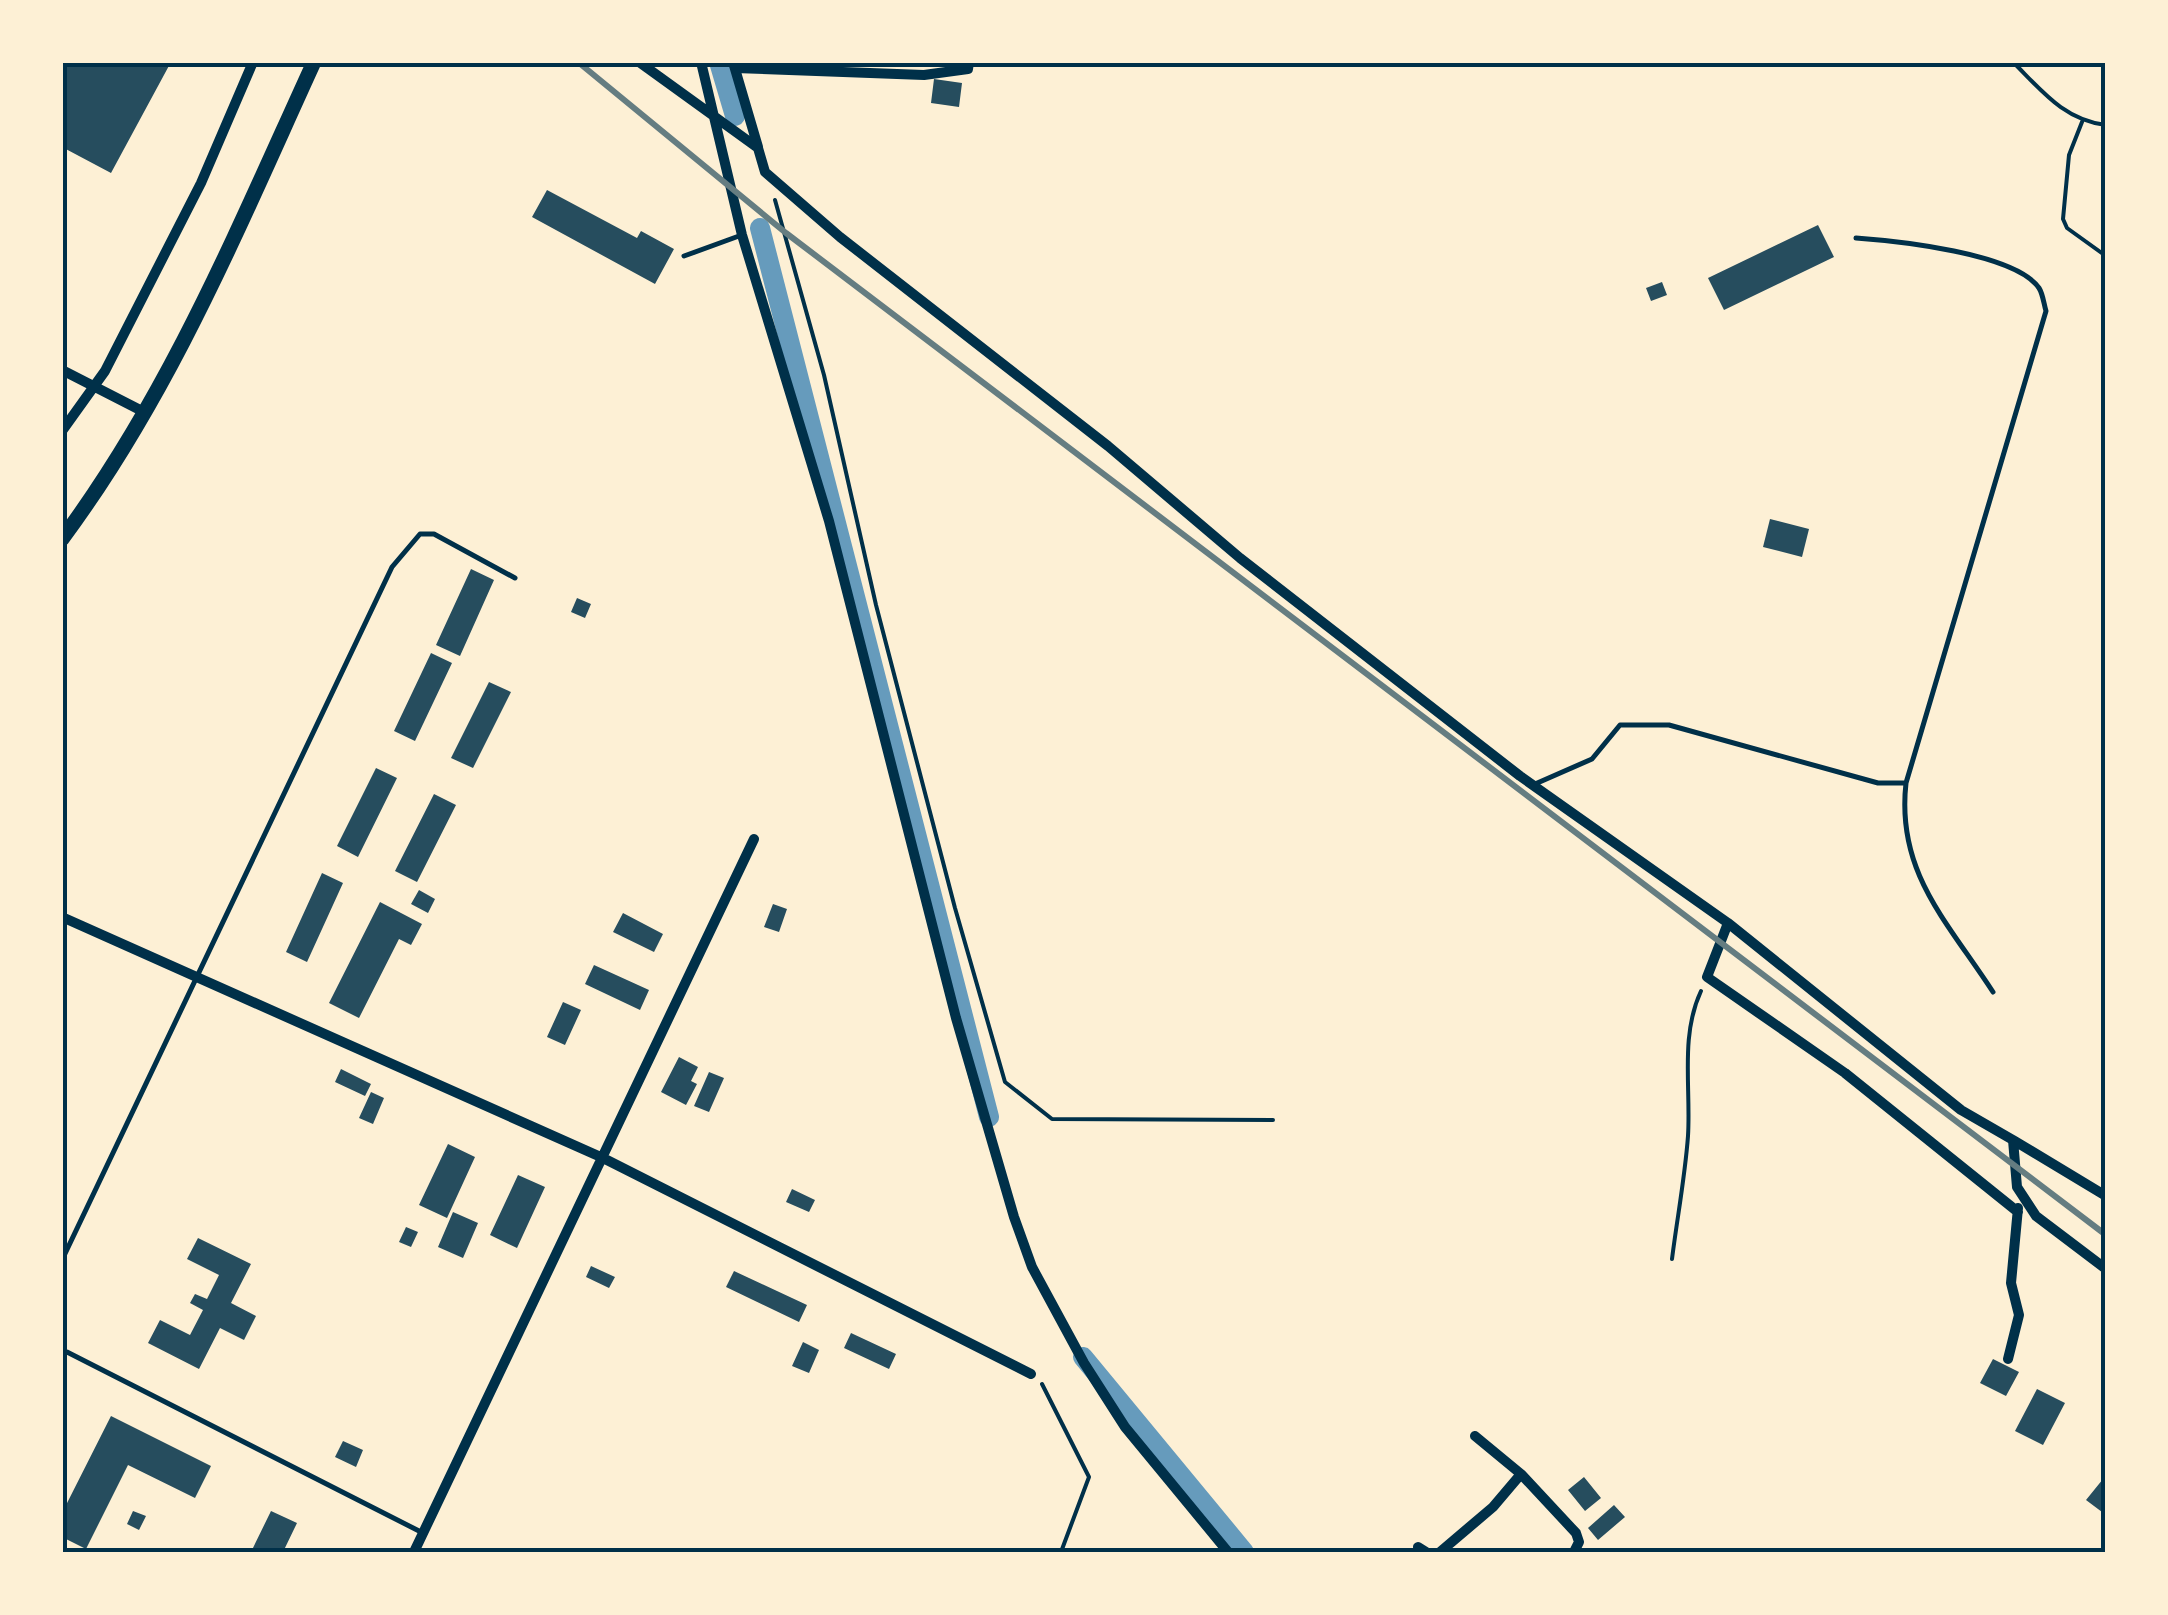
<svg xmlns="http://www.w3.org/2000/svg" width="2168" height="1615" font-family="'Space Grotesk',sans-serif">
<rect width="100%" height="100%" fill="#fdf0d5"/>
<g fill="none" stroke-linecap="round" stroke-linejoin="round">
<path stroke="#669bbc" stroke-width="20" d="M719,62L735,116
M760,228L989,1117
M1083,1357L1244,1552"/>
</g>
<path fill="#264d5e" d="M62,62H171L111,173L62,147Z
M934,79L962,83L959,107L931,103Z
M547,190L637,238L641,231L674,249L655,284L532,217Z
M1818,225L1834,257L1724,310L1708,278Z
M1662,282L1667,295L1651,301L1646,288Z
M1770,519L1809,529L1802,557L1763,547Z
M471,569L494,580L460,656L436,645Z
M577,598L591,604L585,618L571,612Z
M431,653L452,663L415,741L394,731Z
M489,682L511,692L473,768L451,758Z
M376,768L397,778L358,857L337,846Z
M434,794L456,805L417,882L395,871Z
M322,873L343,883L307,962L286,952Z
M419,890L435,899L428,913L411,904Z
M380,902L422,924L411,945L399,939L359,1018L329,1003Z
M773,904L787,909L779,932L764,927Z
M623,913L663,934L654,952L613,932Z
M594,965L649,990L640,1010L585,984Z
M563,1002L581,1010L565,1045L547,1037Z
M679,1057L698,1067L691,1081L697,1084L686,1105L661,1092Z
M341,1069L371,1084L365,1096L335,1082Z
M709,1072L724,1078L709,1112L694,1106Z
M371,1092L384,1098L373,1124L359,1118Z
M448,1144L475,1157L447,1218L419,1205Z
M518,1175L545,1187L517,1248L490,1235Z
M792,1189L815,1200L809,1212L786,1202Z
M453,1212L478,1223L463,1258L438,1247Z
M406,1227L418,1232L411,1247L399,1242Z
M198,1238L251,1264L231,1303L256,1316L244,1340L220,1328L199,1369L148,1343L160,1320L190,1335L203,1310L190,1303L195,1294L207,1299L219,1275L187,1259Z
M591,1266L615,1277L609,1288L586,1277Z
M734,1271L807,1305L799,1322L726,1287Z
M851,1333L896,1354L889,1369L844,1348Z
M803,1342L819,1350L809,1373L792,1366Z
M1993,1359L2019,1372L2006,1396L1980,1383Z
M2037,1389L2065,1403L2043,1445L2015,1431Z
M111,1416L211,1466L195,1498L128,1465L86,1549L62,1537V1513Z
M343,1441L363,1450L356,1467L335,1457Z
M1584,1477L1601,1498L1585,1511L1568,1490Z
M2103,1479L2106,1481V1515L2086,1500Z
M1614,1505L1625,1517L1598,1540L1588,1528Z
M133,1511L146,1516L139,1530L127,1524Z
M271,1511L297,1523L283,1552H251Z"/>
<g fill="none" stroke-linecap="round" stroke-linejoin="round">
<path stroke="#003049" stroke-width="4" d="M2013,62C2042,91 2064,120 2106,125
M2098,62L2106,66
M2082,122L2069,155L2063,219L2067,228L2106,256
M775,200L824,375L876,605L955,908L1005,1082L1052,1119L1273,1120
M1672,1259C1677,1219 1685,1177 1688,1136C1691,1087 1680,1036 1701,991
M1042,1384L1089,1477L1061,1552"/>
<path stroke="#003049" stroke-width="5" d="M684,256L739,236
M1906,783C1896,872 1947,921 1993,992
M1535,784L1592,759L1620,725H1669L1878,783H1906L2046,311C2044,305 2043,294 2039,288C2015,253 1897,241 1856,238
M62,1260L392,567L420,534H434L515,578
M67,1352L423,1533"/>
<path stroke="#003049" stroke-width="10" d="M639,62L758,148L765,172L840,237L1108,446L1240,558L1520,776L1728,923L1961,1110L2013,1140L2017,1187L2036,1216L2106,1269
M701,62L742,235L829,521L956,1018L1014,1217L1032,1267L1084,1363L1125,1427L1228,1552
M733,62L758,147
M735,68L924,75L968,69L969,62
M62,370L146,413
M62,431L105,371L201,183L253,62
M62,917L603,1158L1031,1374
M1728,923L1707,977L1845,1073L2018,1212
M2013,1140L2106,1196
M2008,1359L2019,1315L2011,1283L2018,1208
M1475,1436L1521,1474L1576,1533L1579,1542L1574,1552
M1418,1547L1426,1552
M414,1552L754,839
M1440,1552L1493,1507L1521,1474"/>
<path stroke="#003049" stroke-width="15" d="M62,539C171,392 238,228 314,62"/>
<path stroke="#657d81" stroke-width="6" d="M578,62L786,233L2106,1235"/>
</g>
<rect width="2168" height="1615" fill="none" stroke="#fdf0d5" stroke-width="130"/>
<rect x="65" y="65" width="2038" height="1485" fill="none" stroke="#003049" stroke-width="4"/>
</svg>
